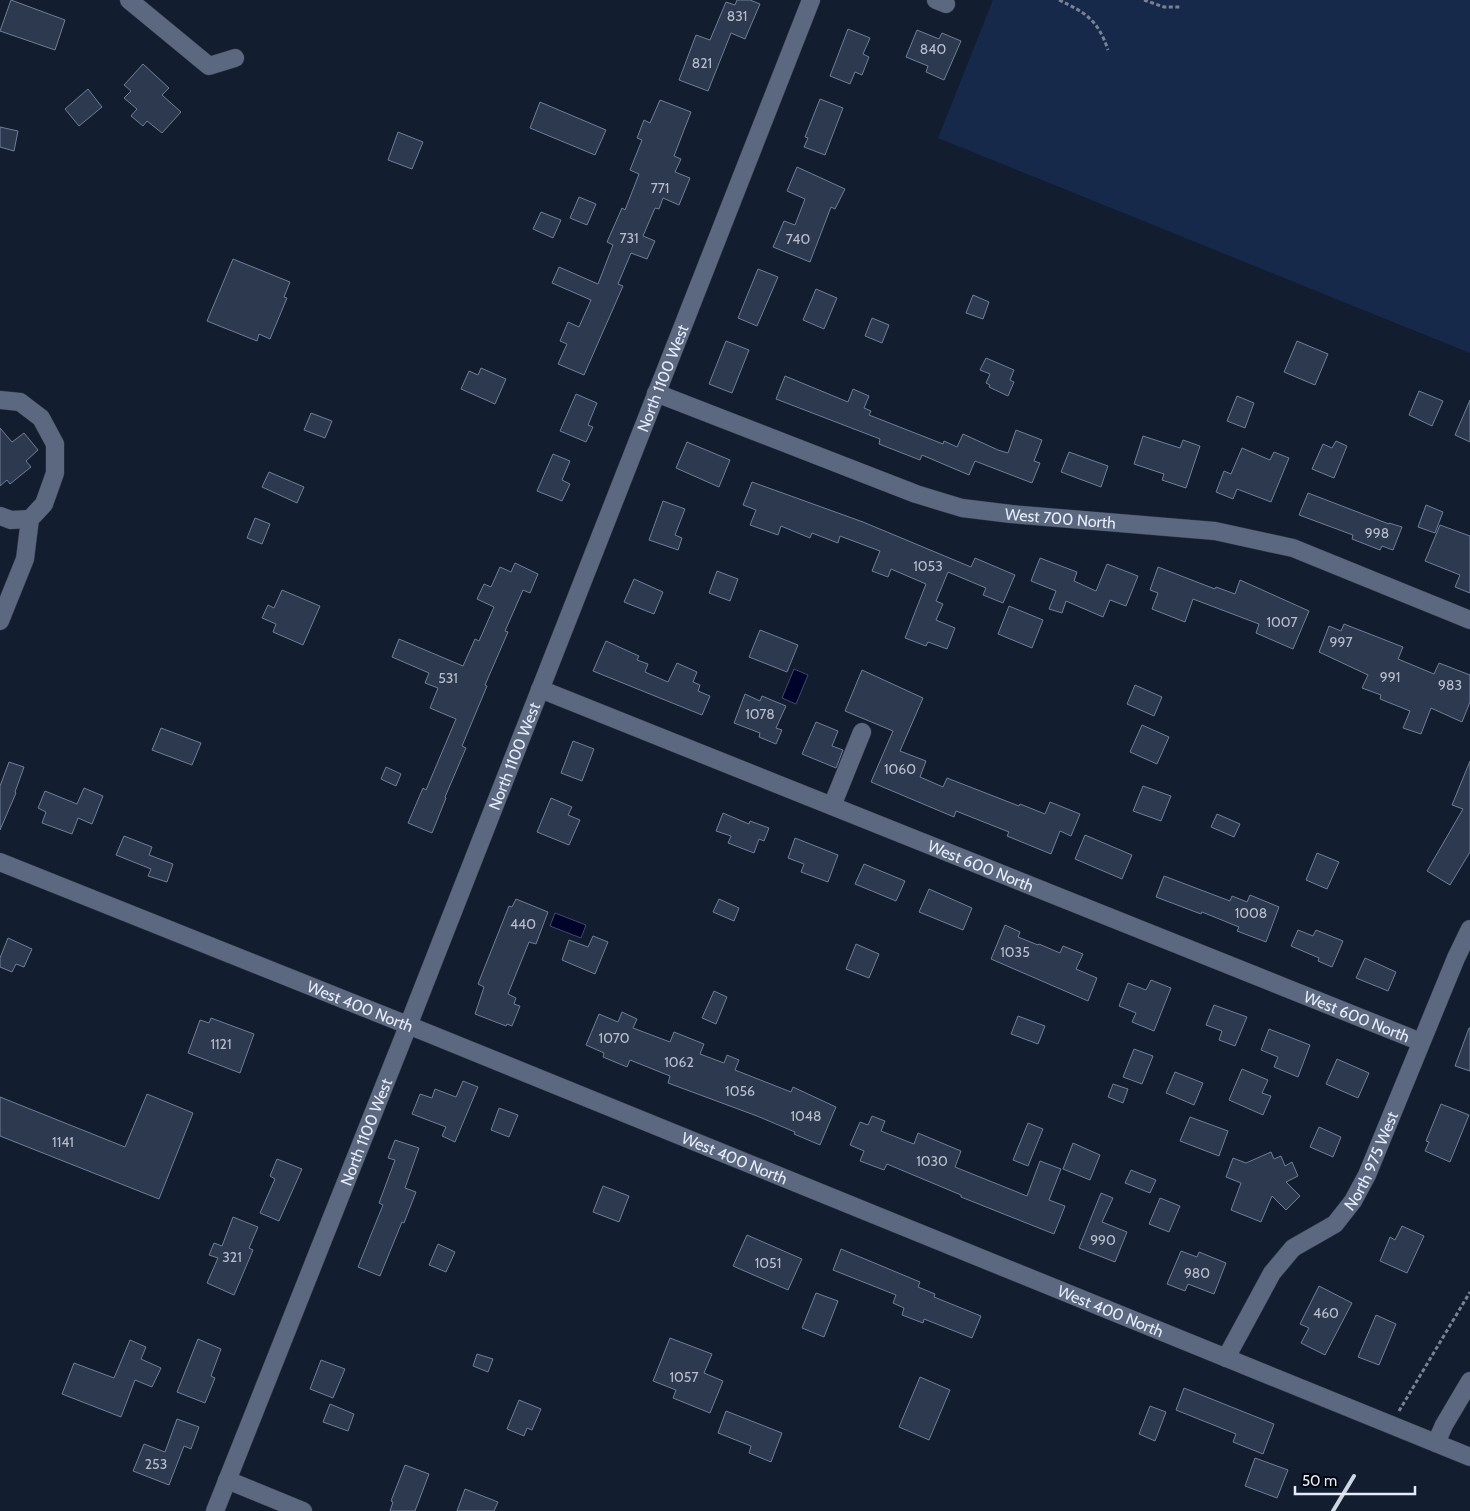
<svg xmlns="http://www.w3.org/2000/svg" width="1470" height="1511" font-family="Cabin,sans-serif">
<rect width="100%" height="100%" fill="#121d30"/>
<path fill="#17294b" d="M993,0H1470V353L938,138Z"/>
<path fill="#00032a" stroke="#454968" d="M794,669L808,675L796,704L782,698Z
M555,913L586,925L581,938L550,926Z"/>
<path fill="#2d394e" stroke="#707e96" d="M11,0L65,20L55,50L0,31Z
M737,0H750L760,4L745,39L731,33L708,91L679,80L696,35L710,40L726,2L735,5Z
M848,29L870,38L863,54L869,57L862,75L855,72L850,84L830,76Z
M917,30L939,39L942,33L961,41L944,80L926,72L928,66L906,57Z
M143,64L169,88L162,95L181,112L162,133L147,121L143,126L131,116L137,109L124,98L131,91L124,85Z
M88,89L102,107L79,126L65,109Z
M820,99L843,108L825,155L804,147L808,138L805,137Z
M660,100L691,112L674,156L681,159L675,172L690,178L679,205L663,198L659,209L655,208L643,236L655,241L647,259L631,253L618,284L623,286L584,375L558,364L567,344L560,341L568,322L579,327L591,300L552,283L559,267L598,284L613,245L607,242L622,208L625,210L639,174L630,170L642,140L637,138L644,120L650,123Z
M540,102L606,130L595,155L530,128Z
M0,127L18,131L14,151L0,147Z
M398,132L423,142L412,169L388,160Z
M797,167L845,189L835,209L831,207L810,262L773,247L784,221L795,225L805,199L787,191Z
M579,197L596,204L587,225L570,218Z
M541,212L561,220L553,238L533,229Z
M233,259L290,282L284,297L287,298L270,339L259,334L257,341L207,321Z
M758,269L778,277L757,326L738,318Z
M816,289L837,298L824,329L803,320Z
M973,295L989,302L983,319L966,313Z
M872,318L889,325L882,343L865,336Z
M726,341L749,350L732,393L709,384Z
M1297,341L1328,354L1315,385L1284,372Z
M986,358L1014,370L1010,380L1014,382L1008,396L989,387L990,385L986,383L990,374L980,370Z
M481,368L506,379L495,404L461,389L469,371L478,375Z
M785,376L848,402L853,389L869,396L864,408L871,411L869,415L943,444L944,441L957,447L963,434L998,450L1008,453L1016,430L1042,440L1034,461L1040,463L1032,483L975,461L969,475L922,455L920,460L879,444L880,439L776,399Z
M1419,391L1443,401L1432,426L1409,415Z
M576,394L597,403L588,425L593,427L586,442L560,431Z
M1237,396L1254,403L1245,428L1227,421Z
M1470,400V442L1455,435Z
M311,413L332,421L325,438L304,430Z
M0,428L12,442L24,433L38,450L26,461L31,467L10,484L7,480L0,486Z
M1143,436L1180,448L1183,440L1200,446L1186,488L1162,480L1164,474L1134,464Z
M1336,441L1347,446L1334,478L1312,469L1323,444L1332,448Z
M687,442L730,460L719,487L676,468Z
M1242,448L1270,460L1274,452L1289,458L1271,502L1237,489L1233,499L1216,492L1224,471L1231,474Z
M1069,452L1108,466L1101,487L1061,472Z
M553,454L570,461L562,480L570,484L562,501L537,491Z
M269,472L304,487L297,503L262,487Z
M752,482L863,522L971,567L975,558L1015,575L1003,603L983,595L986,588L948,572L936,601L943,604L936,620L955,628L947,649L928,642L926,646L905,638L926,584L891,569L888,577L872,571L880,551L840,536L838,543L812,533L810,538L781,526L778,535L750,525L756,510L743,505Z
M1308,493L1389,524V523L1402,527L1393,550L1382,546L1380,550L1352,539L1353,535L1299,515Z
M663,501L685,509L675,535L682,538L678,550L649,540Z
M1426,505L1443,512L1435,533L1418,527Z
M255,518L270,524L262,544L247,538Z
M1440,525L1470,536V593L1455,587L1460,575L1425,561Z
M1040,558L1077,572L1074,581L1096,591L1107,564L1138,576L1126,606L1110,600L1103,617L1066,601L1062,613L1049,609L1056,591L1031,581Z
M515,563L538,574L530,593L523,590L505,631L508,632L485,685L487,686L462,746L466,748L445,797L446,798L432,833L408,823L423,788L426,790L456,719L430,708L438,688L425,683L429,673L392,657L399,639L463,666L475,639L479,641L494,607L477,599L484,584L491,587L500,567L511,572Z
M1158,567L1215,589L1216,587L1235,594L1240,580L1309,611L1293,649L1256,633L1259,624L1193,599L1185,622L1152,609L1158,593L1150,590Z
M717,571L738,579L730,601L709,593Z
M634,579L663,592L654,614L624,602Z
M282,590L320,606L303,645L273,632L276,624L262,618L268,605L274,608Z
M1009,606L1043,620L1032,648L998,634Z
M1344,624L1403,647L1398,659L1434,674L1439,663L1470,675V702L1462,722L1431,708L1421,734L1403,728L1410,711L1380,699L1381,695L1362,688L1368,675L1319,652L1329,626L1341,631Z
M760,630L798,645L787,672L749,657Z
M606,641L639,656L637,660L648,664L645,672L668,682L677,663L697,672L693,682L700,685L698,691L710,696L702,715L593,671Z
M862,670L923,698L900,751L926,761L920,777L943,787L947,778L1019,806L1020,804L1045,814L1050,802L1080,814L1071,836L1060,831L1051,854L1007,836L1009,832L956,811L954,817L871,782L893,731L845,711Z
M1135,685L1162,697L1154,716L1127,704Z
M745,694L760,701L762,696L786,706L776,728L782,730L776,744L759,737L760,733L734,723Z
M816,722L838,731L832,746L843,750L836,768L802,754Z
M1142,725L1169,737L1157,764L1130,752Z
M161,728L201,743L192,765L152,750Z
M573,741L594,749L582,781L561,773Z
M1470,761V852L1450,885L1427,871L1463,809L1452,805Z
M9,762L24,767L15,792L16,793L0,830V786Z
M386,767L401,774L396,786L381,779Z
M1143,786L1171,796L1161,821L1133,811Z
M84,788L103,796L92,824L78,818L72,834L42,823L46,812L38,808L45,791L77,804Z
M551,798L572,807L568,815L580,820L569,845L537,832Z
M723,813L749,824L750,821L769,828L764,841L759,839L754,853L728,843L731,836L716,831Z
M1217,814L1240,824L1234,837L1211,827Z
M1085,835L1132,855L1122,879L1075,859Z
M124,836L152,847L149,855L173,864L167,882L148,876L151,869L116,855Z
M795,838L838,855L828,882L801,872L804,864L788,858Z
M1317,853L1339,862L1327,889L1306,880Z
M864,864L905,881L896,901L855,884Z
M1164,876L1230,901L1232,896L1247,902L1250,895L1279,907L1266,942L1237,931L1239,927L1202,912L1201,914L1156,897Z
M929,889L972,908L963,930L919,912Z
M516,899L548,912L536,944L529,942L508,994L516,998L514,1004L520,1006L512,1026L507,1024L506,1026L475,1014L484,987L478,984L509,906L512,907Z
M719,899L739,908L734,921L713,912Z
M1005,925L1020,932L1018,937L1038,945L1039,944L1060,953L1063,946L1083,954L1076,969L1097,978L1088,1001L991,959Z
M1298,930L1313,936L1316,930L1343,941L1332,967L1318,961L1319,958L1291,946Z
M593,936L608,942L595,974L562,960L569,940L588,947Z
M8,938L32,949L24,967L16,964L12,972L0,967V958Z
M856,944L879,954L869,978L846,969Z
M1365,958L1396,972L1388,991L1356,978Z
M1151,980L1171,988L1154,1031L1132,1022L1136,1013L1119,1006L1128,983L1146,990Z
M714,991L727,997L716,1024L702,1018Z
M1214,1005L1247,1017L1235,1046L1219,1040L1222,1031L1206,1025Z
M622,1012L637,1019L633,1028L670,1042L674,1032L704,1044L700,1054L724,1063L727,1055L739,1060L735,1070L791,1092L793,1087L836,1107L820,1145L794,1134L795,1132L757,1116L668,1083L670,1076L630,1060L627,1067L603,1057L604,1053L586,1045L599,1014L618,1022Z
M1018,1016L1045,1026L1038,1044L1011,1034Z
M211,1018L254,1034L240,1073L188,1053L200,1020L209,1023Z
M1469,1028H1470V1071L1455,1066Z
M1269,1029L1310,1045L1298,1077L1274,1067L1278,1057L1261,1050Z
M1134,1049L1153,1056L1142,1084L1123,1077Z
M1337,1059L1369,1073L1358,1098L1326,1084Z
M1242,1069L1268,1080L1262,1093L1271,1096L1263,1115L1229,1100Z
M1175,1072L1203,1083L1194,1105L1166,1093Z
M463,1081L478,1087L455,1142L442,1136L446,1127L412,1114L420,1094L432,1098L435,1089L456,1097Z
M1113,1084L1128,1089L1123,1103L1108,1097Z
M147,1094L193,1113L159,1199L0,1136V1097L125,1147Z
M1441,1104L1469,1115L1450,1162L1425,1151L1429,1142L1426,1141Z
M499,1108L518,1115L509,1137L491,1130Z
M872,1116L885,1121L881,1131L914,1144L918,1133L961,1151L955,1167L1027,1196L1040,1161L1061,1169L1049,1200L1065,1206L1054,1234L961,1197V1195L887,1164L884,1170L860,1161L864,1151L850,1145L860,1122L868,1125Z
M1190,1117L1228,1131L1219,1156L1180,1141Z
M1028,1123L1043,1129L1028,1166L1013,1160Z
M1319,1127L1341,1137L1333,1157L1310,1147Z
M395,1140L419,1148L405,1188L416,1192L404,1223L402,1222L380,1276L358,1267L383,1205L379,1203L395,1160L388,1158Z
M1073,1143L1100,1155L1090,1180L1063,1169Z
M1271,1152L1274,1159L1281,1156L1285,1166L1292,1162L1298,1176L1286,1182L1300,1196L1286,1210L1272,1196L1261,1222L1231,1210L1241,1183L1226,1177L1233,1158L1246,1163Z
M277,1159L302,1169L279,1221L260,1213L275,1179L270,1176Z
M1131,1170L1156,1180L1150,1193L1125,1183Z
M603,1186L629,1196L619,1222L593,1212Z
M1101,1193L1113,1198L1102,1222L1127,1232L1115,1262L1079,1248Z
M1160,1198L1180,1206L1169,1232L1149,1224Z
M233,1217L258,1227L249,1248L253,1250L234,1295L207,1283L218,1258L209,1255L214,1243L222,1246Z
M1402,1226L1424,1236L1407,1273L1380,1261L1390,1237L1395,1240Z
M747,1235L802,1259L788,1290L733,1266Z
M438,1244L455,1252L446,1272L429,1265Z
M841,1249L920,1282L918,1287L935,1294L934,1297L981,1316L972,1338L924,1319L923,1323L902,1315L904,1308L893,1303L896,1295L833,1270Z
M1181,1251L1197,1257L1199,1252L1226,1263L1214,1294L1188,1284L1185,1291L1167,1284Z
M1319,1286L1352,1303L1325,1355L1301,1343L1309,1328L1300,1324Z
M816,1293L838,1301L824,1337L802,1328Z
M1376,1315L1396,1324L1379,1365L1358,1357Z
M670,1338L712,1354L704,1373L723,1381L710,1413L673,1398L676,1390L653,1381Z
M198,1339L221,1349L211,1376L215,1378L205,1403L177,1392Z
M130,1340L146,1347L141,1359L161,1368L152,1387L135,1380L121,1417L62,1394L74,1363L114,1378Z
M477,1354L493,1359L488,1372L473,1366Z
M321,1360L345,1369L333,1398L310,1389Z
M920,1377L950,1390L929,1440L899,1427Z
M1184,1388L1274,1424L1263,1454L1233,1442L1236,1434L1176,1410Z
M519,1400L541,1409L532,1430L527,1428L524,1436L507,1429Z
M330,1404L354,1414L348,1431L323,1422Z
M1150,1406L1166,1412L1155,1441L1139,1434Z
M726,1411L782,1433L771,1462L749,1453L751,1446L718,1433Z
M177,1419L199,1427L191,1449L184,1446L169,1485L133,1471L144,1444L165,1452Z
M1255,1458L1288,1470L1277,1498L1245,1486Z
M405,1465L429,1474L415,1511H390L393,1502L391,1501Z
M465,1489L498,1502L494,1511H457Z"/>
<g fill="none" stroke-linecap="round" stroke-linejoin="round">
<g stroke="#333949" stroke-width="19">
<g id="minor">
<path d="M129,0L209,66L235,58"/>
<path d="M936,0L946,4"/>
<path id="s1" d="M656,393L916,494L962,508L1011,514L1215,531L1293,548L1470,620"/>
<path d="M0,400L20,402L41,418L55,444V473L44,504L30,519L25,559L0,621"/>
<path d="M0,516L11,520L30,519"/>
<path id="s2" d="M540,689L1421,1042"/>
<path d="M832,806L862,732"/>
<path id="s3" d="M0,862L430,1034L1470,1457"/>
<path id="s4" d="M1226,1358L1272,1273L1293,1248L1335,1224L1353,1201L1367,1175L1456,958L1470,929"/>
<path d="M1436,1443L1444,1425L1470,1381"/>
<path d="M227,1480L303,1511"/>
<path id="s5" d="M215,1511L408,1026L811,0"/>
</g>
</g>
<path stroke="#788292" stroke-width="3" stroke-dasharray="4 2.5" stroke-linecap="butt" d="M1059,0C1086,13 1098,20 1108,50
M1144,0L1164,7H1180
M1399,1411L1470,1292"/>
<use href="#minor" stroke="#5b687f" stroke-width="18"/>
<path stroke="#ced6e4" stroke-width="4" d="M1333,1511L1354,1476"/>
</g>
<g text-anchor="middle" stroke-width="4" stroke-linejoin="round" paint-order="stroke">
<g font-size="14" fill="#b7bfcf">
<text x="737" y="21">831</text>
<text x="933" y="54">840</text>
<text x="702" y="68">821</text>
<text x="660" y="193">771</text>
<text x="629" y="243">731</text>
<text x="798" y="244">740</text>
<text x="1377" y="538">998</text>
<text x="928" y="571">1053</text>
<text x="1282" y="627">1007</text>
<text x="1341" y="647">997</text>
<text x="1390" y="682">991</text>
<text x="448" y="683">531</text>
<text x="1450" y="690">983</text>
<text x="760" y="719">1078</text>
<text x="900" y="774">1060</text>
<text x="1251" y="918">1008</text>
<text x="523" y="929">440</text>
<text x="1015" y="957">1035</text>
<text x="614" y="1043">1070</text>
<text x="221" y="1049">1121</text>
<text x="679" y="1067">1062</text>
<text x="740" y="1096">1056</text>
<text x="806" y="1121">1048</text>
<text x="63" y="1147">1141</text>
<text x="932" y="1166">1030</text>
<text x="1103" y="1245">990</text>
<text x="232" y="1262">321</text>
<text x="768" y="1268">1051</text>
<text x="1197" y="1278">980</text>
<text x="1326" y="1318">460</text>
<text x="684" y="1382">1057</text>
<text x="156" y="1469">253</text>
</g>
<g font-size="16" fill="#e5ecfa" stroke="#04070f">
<text dy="6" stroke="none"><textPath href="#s5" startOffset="1218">North 1100 West</textPath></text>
<text dy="6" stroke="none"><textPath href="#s1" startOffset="426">West 700 North</textPath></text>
<text dy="6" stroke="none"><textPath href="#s5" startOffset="812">North 1100 West</textPath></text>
<text dy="6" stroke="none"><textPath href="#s2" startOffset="475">West 600 North</textPath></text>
<text dy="6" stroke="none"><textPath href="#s3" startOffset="388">West 400 North</textPath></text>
<text dy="6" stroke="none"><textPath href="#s2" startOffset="880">West 600 North</textPath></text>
<text dy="6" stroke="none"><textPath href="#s5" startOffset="408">North 1100 West</textPath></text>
<text dy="6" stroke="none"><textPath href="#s3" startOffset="792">West 400 North</textPath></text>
<text dy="6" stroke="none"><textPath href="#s4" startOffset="251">North 975 West</textPath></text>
<text dy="6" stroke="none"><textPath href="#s3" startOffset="1198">West 400 North</textPath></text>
</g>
</g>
<path d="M1295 1486v8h120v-8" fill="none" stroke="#e5ecfa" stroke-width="2.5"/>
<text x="1302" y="1486" font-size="15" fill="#e5ecfa" stroke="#04070f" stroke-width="4" paint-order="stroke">50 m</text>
</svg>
